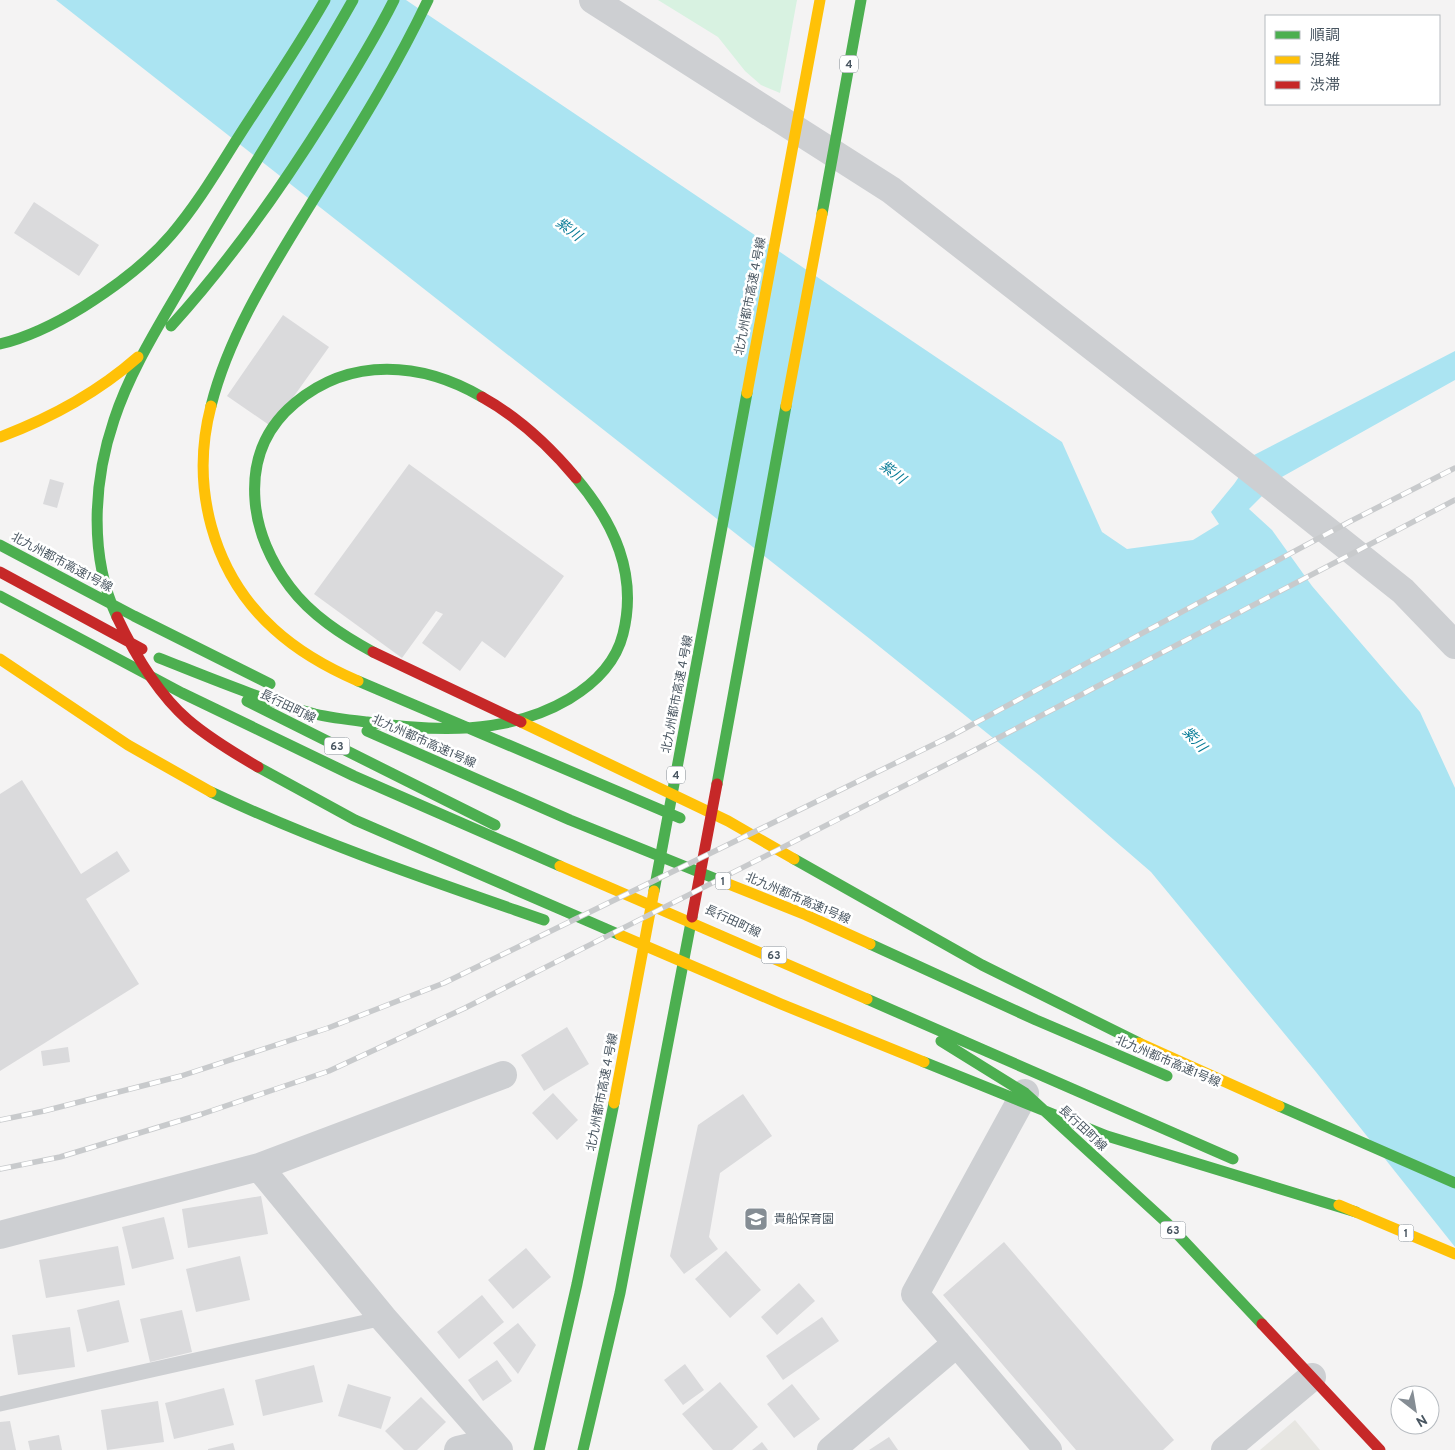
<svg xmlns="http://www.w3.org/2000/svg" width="1455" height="1450" font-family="Overpass,'Noto Sans JP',sans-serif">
<rect width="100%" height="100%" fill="#f4f3f3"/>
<path fill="#e7e6e2" d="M1295,1420L1320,1450H1260Z"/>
<path fill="#d8f2e1" d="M658,0H797L780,93L761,85L745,71L718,37Z"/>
<path fill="#abe4f2" d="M56,0H406L1062,442L1102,532L1127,549L1193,540L1219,524L1211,512L1234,484L1254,455L1455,351V380L1280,478L1249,509L1272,530L1312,586L1420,712L1455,788V1247L1316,1072L1151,872L1039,775L870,639Z"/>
<path fill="#dadadc" d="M34,202L99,245L79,276L14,233Z
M283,315L329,347L272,427L227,396Z
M409,464L564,576L505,658L482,641L460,671L422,643L443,614L436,611L402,658L314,594Z
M50,479L64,483L57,508L43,504Z
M22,780L81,874L117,851L130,871L86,899L139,984L0,1071V794Z
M567,1027L589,1064L544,1091L521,1055Z
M68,1047L70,1062L43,1066L41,1051Z
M553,1093L578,1120L557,1140L532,1113Z
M743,1094L772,1136L720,1173L709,1237L718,1249L684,1274L670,1256L698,1125Z
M261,1196L268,1234L188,1248L182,1209Z
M164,1217L174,1259L132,1269L122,1227Z
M1004,1242L1174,1440L1163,1450H1076L943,1295Z
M118,1246L125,1285L46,1298L39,1260Z
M526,1248L551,1277L513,1309L488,1280Z
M726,1251L761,1290L730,1318L695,1279Z
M240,1256L250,1300L196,1312L186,1269Z
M799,1283L815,1301L777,1335L761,1317Z
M482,1295L504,1322L459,1359L437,1332Z
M119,1300L129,1342L87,1352L77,1310Z
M182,1310L192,1352L150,1362L140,1319Z
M822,1317L839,1341L783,1380L766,1356Z
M518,1323L536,1345L518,1374L493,1343Z
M70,1327L75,1367L18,1375L12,1335Z
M497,1360L512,1381L483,1401L468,1380Z
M685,1364L704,1390L683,1405L664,1380Z
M314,1365L323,1402L263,1416L255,1380Z
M720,1382L758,1427L732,1450H713L682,1414Z
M348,1384L391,1397L381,1429L338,1416Z
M792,1384L820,1419L794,1438L767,1404Z
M224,1388L234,1425L174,1439L165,1403Z
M421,1397L446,1422L417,1450H404L385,1431Z
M158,1401L164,1442L107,1450L101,1410Z
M10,1421L16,1450H0V1422Z
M59,1435L62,1450H30L28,1441Z
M889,1437L898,1450H869Z
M762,1442L768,1450H752Z
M233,1443L235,1450H208V1449Z"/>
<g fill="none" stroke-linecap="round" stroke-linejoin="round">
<path stroke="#cdcfd2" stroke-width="15" d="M0,1404L383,1318"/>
<path stroke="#cdcfd2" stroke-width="28" d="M593,0L891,190L1251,470L1403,591L1455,645
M1025,1093L915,1294L1048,1450
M259,1167L383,1318L499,1450
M0,1235L259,1167L503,1075
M458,1450L492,1442
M831,1450L957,1343
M1225,1450L1312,1377"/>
<path stroke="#4caf50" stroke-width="11" d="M822,214L861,0
M171,326C230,261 280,190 327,115C351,77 374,40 394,0
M0,344C30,337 57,323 83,307C115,287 146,264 171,235C201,200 223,160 248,122C274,82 301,42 325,0
M211,406C229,334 271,269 309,207C351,139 394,72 428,0
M0,545L134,616L270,684
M0,596L182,693L354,776L560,866
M117,617C89,557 93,482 114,420C130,371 158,327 184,282C238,187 299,96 353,0
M373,652C342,635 311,615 290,587C271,562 257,531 255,500C252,460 265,428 295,403C351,356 422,362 482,397
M159,658C210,678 262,700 315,714C332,718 350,720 367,722C435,732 508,735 569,699C594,684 616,662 623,634C638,574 614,523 576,478
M358,681L680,818
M247,701L495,825
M367,731L570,820L726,883
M258,767L355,820L620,935
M717,784L786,406
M211,792C319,843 432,881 544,920
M794,859L982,965L1139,1043
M654,891L747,393
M870,944L1036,1020L1167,1076
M867,999L1233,1159
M941,1041L1025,1093L1167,1223L1262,1324
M924,1062L1107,1136L1356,1212
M1279,1106L1455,1183
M539,1450L577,1284L614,1103
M583,1450L620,1293L692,917"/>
<path stroke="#ffc107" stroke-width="11" d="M747,393L820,0
M211,406C190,486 212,573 274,629C298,651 328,668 358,681
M786,406L822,214
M0,437C51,418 97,393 138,357
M0,659L128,745L211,792
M521,722L728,821L794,859
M560,866L867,999
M726,883L806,915L870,944
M620,935L781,1004L924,1062
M1139,1043L1279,1106
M614,1103L654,891
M1339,1205L1455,1254"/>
<path stroke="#c62828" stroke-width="11" d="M482,397C518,417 550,447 576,478
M0,572L142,649
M117,617C134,653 157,693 188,720C209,738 234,753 258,767
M373,652L521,722
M692,917L717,784
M1262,1324L1380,1450"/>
<g stroke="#c8cacc" stroke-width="5.5">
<path id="rail" d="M0,1120L44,1111L181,1076L328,1028L444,983L951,736L1349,522L1455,468
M0,1169L60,1157L202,1114L329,1071L465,1008L971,752L1455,500"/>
</g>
<use href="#rail" stroke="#fff" stroke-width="4" stroke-dasharray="11" stroke-linecap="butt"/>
</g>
<defs>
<g id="school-square" transform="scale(1.25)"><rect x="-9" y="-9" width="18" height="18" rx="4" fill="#858d94" stroke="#fff"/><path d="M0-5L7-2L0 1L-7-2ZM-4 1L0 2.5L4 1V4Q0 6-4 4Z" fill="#fff"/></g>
</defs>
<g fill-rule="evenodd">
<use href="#school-square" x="756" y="1219"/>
</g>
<g text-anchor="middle" stroke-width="5" stroke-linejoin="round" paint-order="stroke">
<g fill="#fff" stroke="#808990" stroke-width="1">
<rect x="840" y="55.5" width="18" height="17" rx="4"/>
<rect x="324.5" y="737.5" width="25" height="17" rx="4"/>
<rect x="667" y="766.5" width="18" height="17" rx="4"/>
<rect x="715.5" y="872.5" width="15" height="17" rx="4"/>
<rect x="761.5" y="946.5" width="25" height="17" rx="4"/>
<rect x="1160.5" y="1221.5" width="25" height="17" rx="4"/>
<rect x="1398.5" y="1224.5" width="15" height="17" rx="4"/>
</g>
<g font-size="11" font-weight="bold" fill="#495661">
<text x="849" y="68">4</text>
<text x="337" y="750">63</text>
<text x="676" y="779">4</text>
<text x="723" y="885">1</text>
<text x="774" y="959">63</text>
<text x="1173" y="1234">63</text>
<text x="1406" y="1237">1</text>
</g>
<g font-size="12" fill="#495661" stroke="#fff">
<text transform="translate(750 296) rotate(-79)" y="4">北九州都市高速４号線</text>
<text transform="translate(62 562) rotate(28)" y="4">北九州都市高速1号線</text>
<text transform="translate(677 694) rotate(-79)" y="4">北九州都市高速４号線</text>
<text transform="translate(288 706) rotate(26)" y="4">長行田町線</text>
<text transform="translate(424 741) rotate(24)" y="4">北九州都市高速1号線</text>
<text transform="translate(798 898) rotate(23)" y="4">北九州都市高速1号線</text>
<text transform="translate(733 921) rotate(25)" y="4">長行田町線</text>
<text transform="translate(1168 1061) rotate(23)" y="4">北九州都市高速1号線</text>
<text transform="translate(602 1092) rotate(-79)" y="4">北九州都市高速４号線</text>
<text transform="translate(1083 1128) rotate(43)" y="4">長行田町線</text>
</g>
<g font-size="12" fill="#495661" stroke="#fff" text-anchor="start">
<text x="774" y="1223">貴船保育園</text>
</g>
<g font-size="14" font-style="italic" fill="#077b96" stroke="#fff">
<text transform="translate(569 229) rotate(37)" y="5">紫川</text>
<text transform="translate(893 472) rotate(37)" y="5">紫川</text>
<text transform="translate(1195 739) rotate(47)" y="5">紫川</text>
</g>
</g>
<rect x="1265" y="15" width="175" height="90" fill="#ffffff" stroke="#b6bbc0"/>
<rect x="1275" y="31" width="25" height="8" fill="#4caf50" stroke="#b6bbc0"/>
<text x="1310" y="40" font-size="15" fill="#495661">順調</text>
<rect x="1275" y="56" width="25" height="8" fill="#ffc107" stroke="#b6bbc0"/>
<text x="1310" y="65" font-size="15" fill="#495661">混雑</text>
<rect x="1275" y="81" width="25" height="8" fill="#c62828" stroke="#b6bbc0"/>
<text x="1310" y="90" font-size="15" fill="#495661">渋滞</text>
<g transform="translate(1415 1410) rotate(149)"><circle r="24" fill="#ffffff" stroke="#b6bbc0"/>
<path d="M0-4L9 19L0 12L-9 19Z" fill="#858d94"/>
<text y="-8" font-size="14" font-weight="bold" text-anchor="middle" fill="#495661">N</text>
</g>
</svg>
